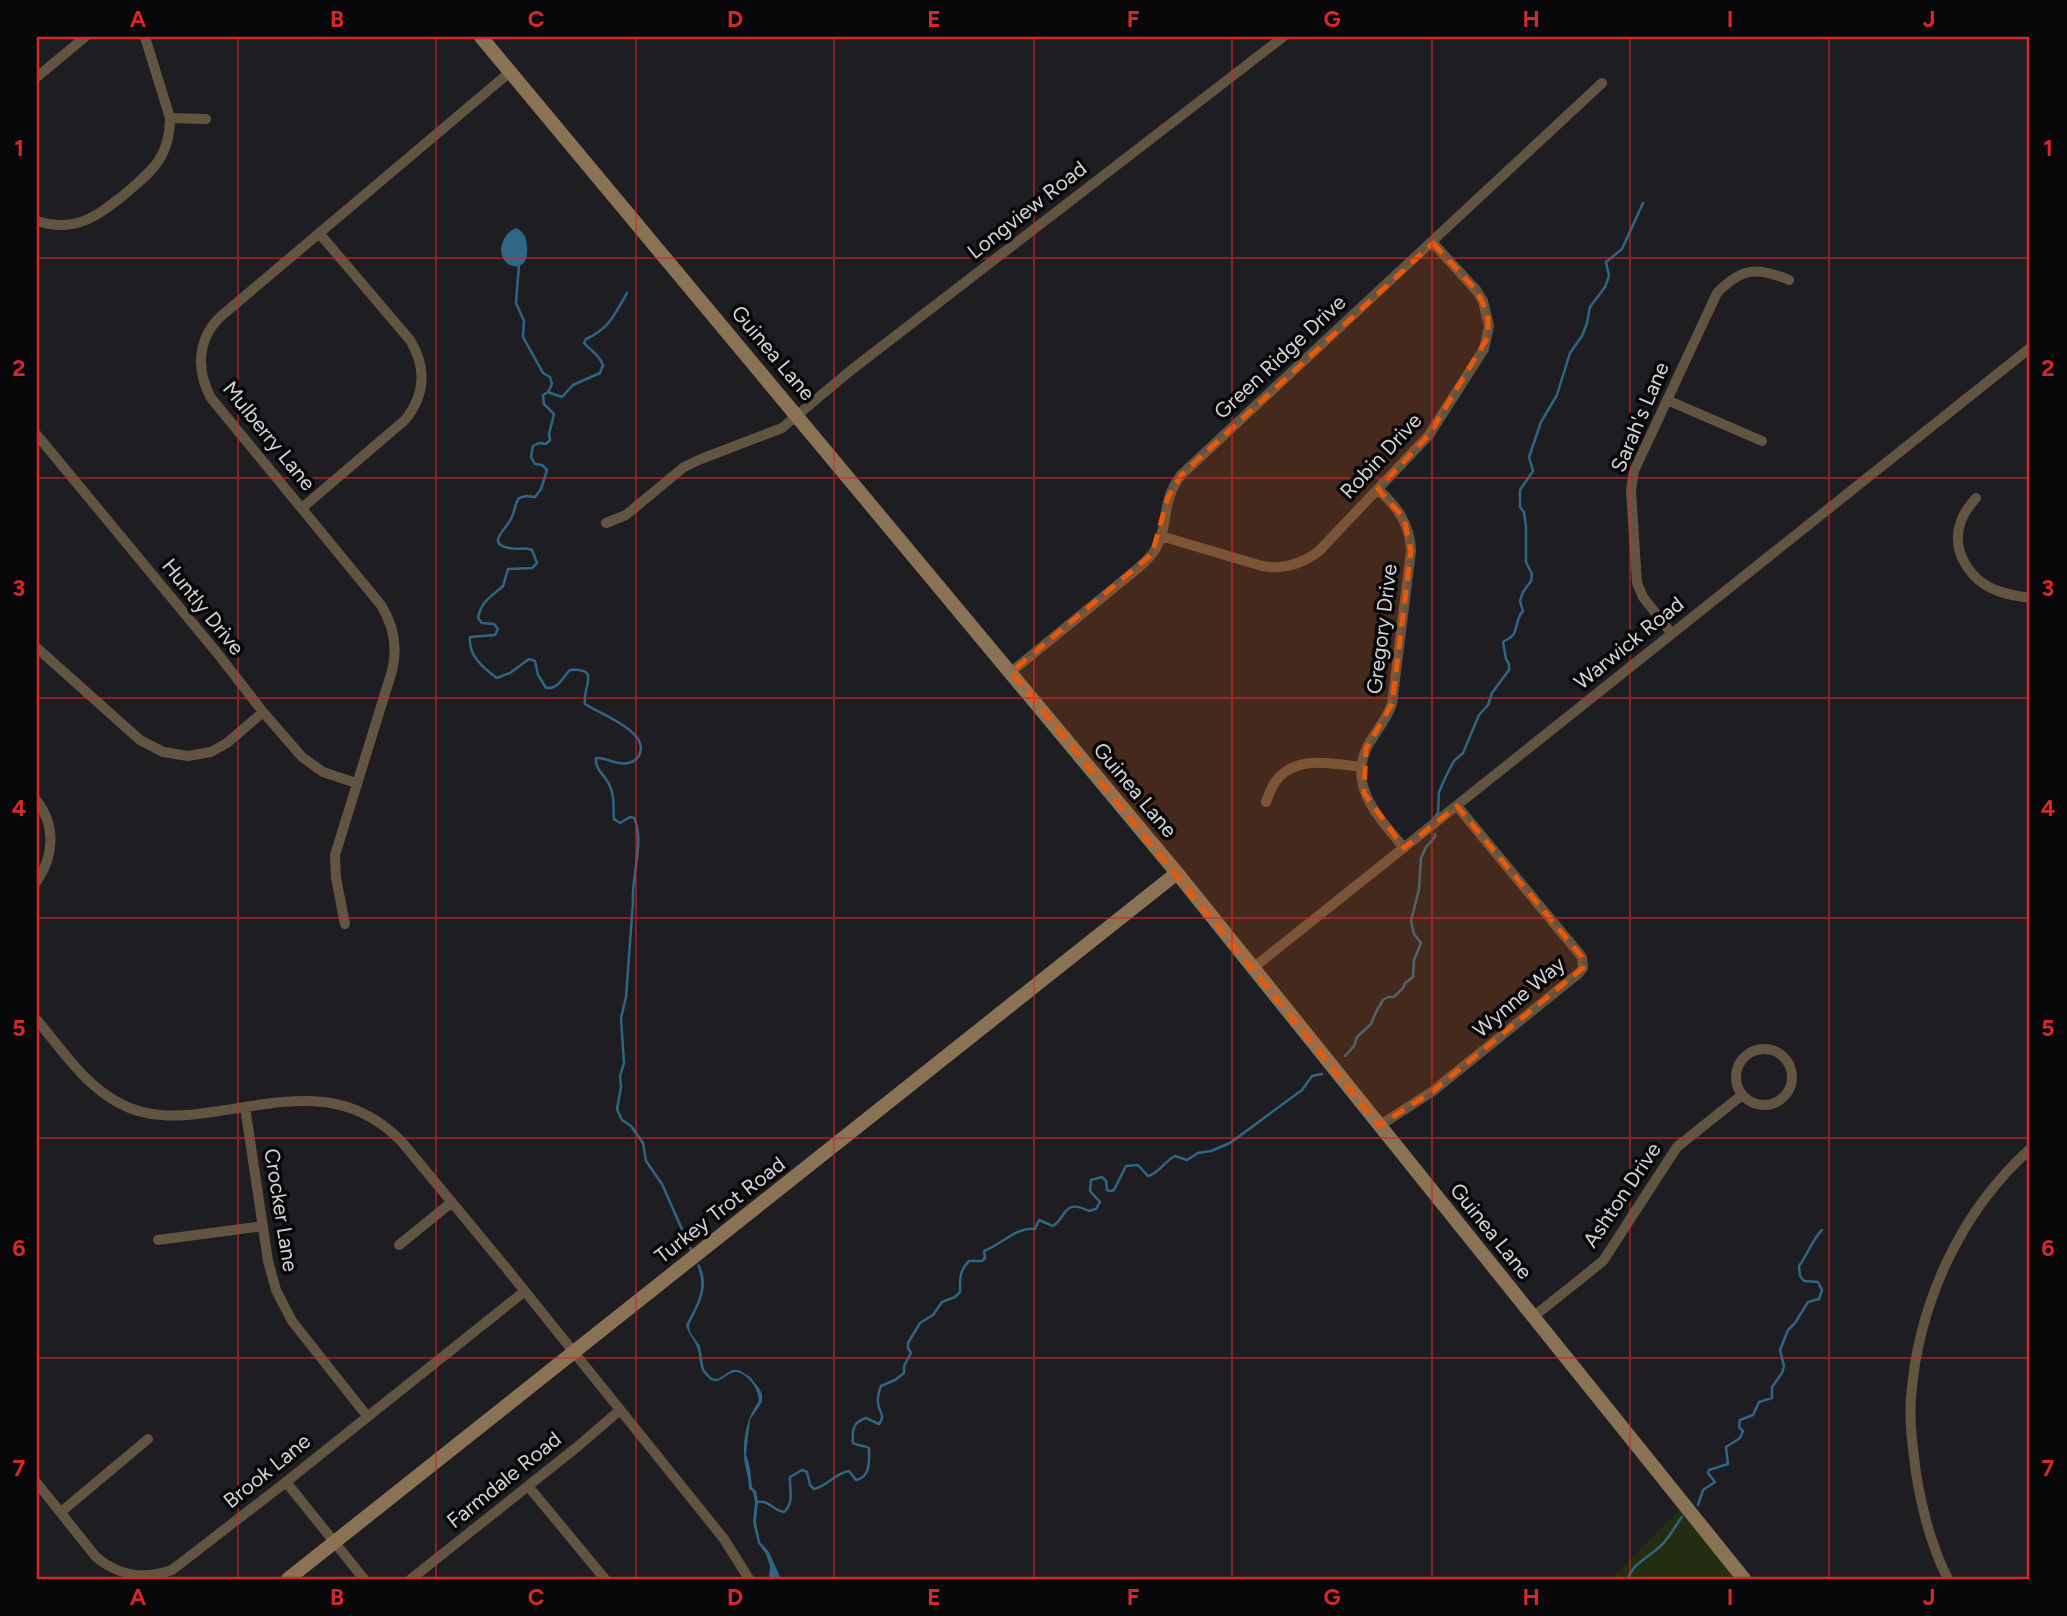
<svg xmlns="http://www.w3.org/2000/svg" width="2067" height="1616" font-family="Figtree,sans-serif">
<rect width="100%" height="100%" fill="#1d1d22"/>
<path fill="#242d10" d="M1680,1509L1739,1579H1611Z"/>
<path fill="#2f6685" d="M517,228C524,233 527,238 527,247C530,279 495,267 502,244C505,236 508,231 517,228Z
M699,1264C711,1287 699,1304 689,1325L690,1332L700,1346L704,1369L708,1374L712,1378L718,1379L732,1370H739L750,1377L759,1388L762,1394V1402L750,1420L746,1454L750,1468L752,1487L756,1491L758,1502L756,1522L760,1542L769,1552L781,1579H769L770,1566L766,1554L758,1543L753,1522L755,1502L753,1492L749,1489C749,1477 744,1466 744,1455C743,1435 748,1416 759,1401C759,1390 748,1373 736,1372C726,1372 721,1385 711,1380C709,1379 704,1373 703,1372C699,1365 700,1357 698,1350C695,1340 688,1334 686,1325C697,1303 707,1290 697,1265Z"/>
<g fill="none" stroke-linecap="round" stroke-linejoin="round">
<path stroke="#2f6685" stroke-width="2.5" d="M519,264L516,303L524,321L523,337L543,373L550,377L552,384L548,392
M627,293C615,314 609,329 586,339L584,343C592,352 598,353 603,365L600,373L573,385L562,397L548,392L543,395L544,404L554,414L549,434L550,440L546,444L539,443L533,446L531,457L535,464L542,465L547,470L541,489L535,497L526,496L519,498C514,505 515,512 511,519C507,528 485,544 509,548C517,550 524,547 532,550L537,563L532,568L508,569L503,586C492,596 481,601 478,618L482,623L494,624L498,629L495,635L470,637C468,655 483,668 497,678L510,673L529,659L535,661L538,675L546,688C559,689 561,679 570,670C602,668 582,686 585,704C600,714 648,731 640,753C638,759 634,762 628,763C616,766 607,757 596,758C595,770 604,774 609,784C615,796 613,807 614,819L620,823L630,817L634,818C645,841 631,877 633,902L626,997L621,1018L624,1063L620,1076L621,1087L617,1109L622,1120L631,1126L643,1143L646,1161L662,1184L692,1252
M1430,822L1438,813L1439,792L1446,776L1454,761L1463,753L1479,715L1488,705L1492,693L1509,670V664L1506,659L1503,642C1506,640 1509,639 1512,636C1518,631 1515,619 1523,611L1520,601L1523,592L1531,581L1532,574L1526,562V527L1524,512L1520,507V490L1533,471L1529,457L1541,422L1557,395L1570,353L1582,336L1587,323L1590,307L1605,287L1609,276L1606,262L1622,249L1643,203
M1345,1056L1354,1046L1357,1037L1371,1024L1376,1012L1383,1000L1388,997H1394L1403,988L1405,983L1413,977L1414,960L1421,943L1414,934L1411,921L1419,889L1421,858L1426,847L1435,837V834
M757,1502C769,1500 773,1510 784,1512C795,1502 789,1489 790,1477L802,1470L807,1472L810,1485L814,1489C828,1486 835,1473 849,1471L856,1480C871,1477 869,1461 869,1448C863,1445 859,1446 853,1443C852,1430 853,1422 866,1418L879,1424C886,1415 879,1413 878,1403C877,1397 879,1392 881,1386L895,1380L904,1373V1366L911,1353L908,1348V1343L920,1323L933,1315L942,1302L955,1297L960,1292C960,1279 959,1271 969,1261H982L985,1258L984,1251C1001,1245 1017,1226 1035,1229L1039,1220L1053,1226C1067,1217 1063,1198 1089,1211L1096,1209L1100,1202L1090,1191L1091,1180L1102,1177L1106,1181L1107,1190L1110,1191L1114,1190L1126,1166L1138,1165L1148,1176C1159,1173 1165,1161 1175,1156L1187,1160L1198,1153L1211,1151L1230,1143L1302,1090L1312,1076L1322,1074
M1698,1505L1703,1490L1715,1482L1708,1473L1709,1470L1728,1464L1726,1447L1740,1438L1743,1431L1739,1427L1740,1420L1753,1415L1759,1402L1772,1398V1387L1782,1373L1784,1366L1780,1350L1788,1330L1795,1323L1808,1302L1819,1299L1822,1290L1818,1282L1804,1281L1800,1276L1799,1266C1808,1254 1812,1240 1822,1230
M1628,1579C1633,1561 1655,1555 1666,1540C1672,1533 1676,1524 1682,1517"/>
<path stroke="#635442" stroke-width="10" d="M37,77L85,37
M170,118L206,119
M37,221C75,233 96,217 125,194C152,171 170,157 170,118L145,37
M1667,400L1762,441
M37,435L218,654L263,712L302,757L323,772L356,783
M1378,489C1397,507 1410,523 1411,551L1392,704C1386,721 1375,732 1367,747C1348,788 1380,818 1404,848
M1976,498C1970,505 1964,512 1961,521C1950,550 1970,581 1998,591C2008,595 2020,596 2030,598
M302,508L405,420C425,395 427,368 410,340L319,233
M606,523L626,515L684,467L701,459L782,428L850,371L1283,37
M1161,536L1262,566C1284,570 1302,564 1319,551L1429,435L1484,349L1489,326L1483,301L1477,291L1433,243
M1672,634L1643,597L1637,583L1631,490L1634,471L1717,293C1742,267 1758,267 1789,280
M37,648L140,740L163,752L188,756L211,752L227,743L263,712
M1011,672L1137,569C1144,563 1152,556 1156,548C1170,522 1160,503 1181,475L1602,83
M37,801C56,826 54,856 37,881
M1266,802C1269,795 1271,787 1276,781C1296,754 1333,764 1362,767
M345,924L336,878L335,855L392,671C398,647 394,626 381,605L211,398C196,370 197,340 220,317L510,72
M1253,968L2030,348
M37,1020C62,1050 84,1084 119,1103C148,1119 180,1117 212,1112C284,1102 345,1083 402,1142L507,1269L724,1539L749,1579
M1736 1077a28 28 0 1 1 56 0a28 28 0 1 1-56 0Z
M245,1107L268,1261L276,1290L292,1321L367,1416
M1379,1126L1433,1091L1579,973L1583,968L1582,957L1457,806
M158,1240L263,1226
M399,1245L452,1202
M1533,1317L1603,1261L1677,1147L1742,1095
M286,1482L364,1579
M37,1483L96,1557C119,1576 143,1580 172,1570L286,1482L525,1291
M528,1486L605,1579
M61,1512L148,1439
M411,1579L577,1447L620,1410
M1948,1579C1931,1546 1922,1510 1916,1473C1913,1448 1909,1423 1911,1398C1918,1304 1960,1212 2030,1149"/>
<path stroke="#8a7255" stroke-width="14" d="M481,37L1177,873L1744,1579
M288,1579L1177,873"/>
</g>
<path fill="#e8590c" fill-opacity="0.2" stroke="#e8590c" stroke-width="5" stroke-dasharray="14 9" stroke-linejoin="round" d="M1433,243L1477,291L1488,314V337L1429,435L1378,489L1404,518L1411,551L1392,704L1366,749L1364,793L1404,848L1457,806L1582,957L1583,968L1433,1091L1379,1126L1011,672L1152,554L1168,497L1181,475Z"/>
<path fill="none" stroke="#d62828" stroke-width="2" stroke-opacity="0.55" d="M238,37V1579M436,37V1579M636,37V1579M834,37V1579M1034,37V1579M1232,37V1579M1432,37V1579M1630,37V1579M1829,37V1579M37,258H2030M37,478H2030M37,698H2030M37,918H2030M37,1138H2030M37,1358H2030"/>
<g text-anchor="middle" stroke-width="7" stroke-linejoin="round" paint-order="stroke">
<g font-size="21" fill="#d4d4d7" stroke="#08080a">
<text transform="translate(1027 210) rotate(-38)" y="7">Longview Road</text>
<text transform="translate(773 353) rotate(50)" y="7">Guinea Lane</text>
<text transform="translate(1280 357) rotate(-43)" y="7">Green Ridge Drive</text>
<text transform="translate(1640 417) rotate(-67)" y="7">Sarah's Lane</text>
<text transform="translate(269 436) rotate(51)" y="7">Mulberry Lane</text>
<text transform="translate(1381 456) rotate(-47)" y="7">Robin Drive</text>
<text transform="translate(203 607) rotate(51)" y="7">Huntly Drive</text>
<text transform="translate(1382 629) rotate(-83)" y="7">Gregory Drive</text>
<text transform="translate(1629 643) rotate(-39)" y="7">Warwick Road</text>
<text transform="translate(1135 790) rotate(50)" y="7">Guinea Lane</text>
<text transform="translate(1519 997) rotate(-40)" y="7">Wynne Way</text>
<text transform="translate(1622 1195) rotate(-56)" y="7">Ashton Drive</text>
<text transform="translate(281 1210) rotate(81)" y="7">Crocker Lane</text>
<text transform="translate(720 1210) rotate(-38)" y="7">Turkey Trot Road</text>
<text transform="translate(1491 1231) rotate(51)" y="7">Guinea Lane</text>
<text transform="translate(267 1471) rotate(-39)" y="7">Brook Lane</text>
<text transform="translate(504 1480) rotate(-39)" y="7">Farmdale Road</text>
</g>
</g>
<rect width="2067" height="1616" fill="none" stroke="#08080a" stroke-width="77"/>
<rect x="38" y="38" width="1990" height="1540" fill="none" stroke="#d62828" stroke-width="2.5"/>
<g font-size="23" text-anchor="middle" font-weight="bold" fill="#d62828">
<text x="138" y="27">A</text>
<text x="337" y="27">B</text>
<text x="536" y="27">C</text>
<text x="735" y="27">D</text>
<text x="934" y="27">E</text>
<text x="1133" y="27">F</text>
<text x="1332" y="27">G</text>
<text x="1531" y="27">H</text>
<text x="1730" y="27">I</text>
<text x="1929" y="27">J</text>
<text x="19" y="156">1</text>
<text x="2048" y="156">1</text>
<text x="19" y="376">2</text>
<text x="2048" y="376">2</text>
<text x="19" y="596">3</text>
<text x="2048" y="596">3</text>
<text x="19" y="816">4</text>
<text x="2048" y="816">4</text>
<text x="19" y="1036">5</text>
<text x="2048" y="1036">5</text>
<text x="19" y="1256">6</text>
<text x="2048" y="1256">6</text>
<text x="19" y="1476">7</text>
<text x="2048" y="1476">7</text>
<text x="138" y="1605">A</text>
<text x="337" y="1605">B</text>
<text x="536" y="1605">C</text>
<text x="735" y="1605">D</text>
<text x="934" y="1605">E</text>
<text x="1133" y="1605">F</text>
<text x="1332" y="1605">G</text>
<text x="1531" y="1605">H</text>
<text x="1730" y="1605">I</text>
<text x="1929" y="1605">J</text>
</g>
</svg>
